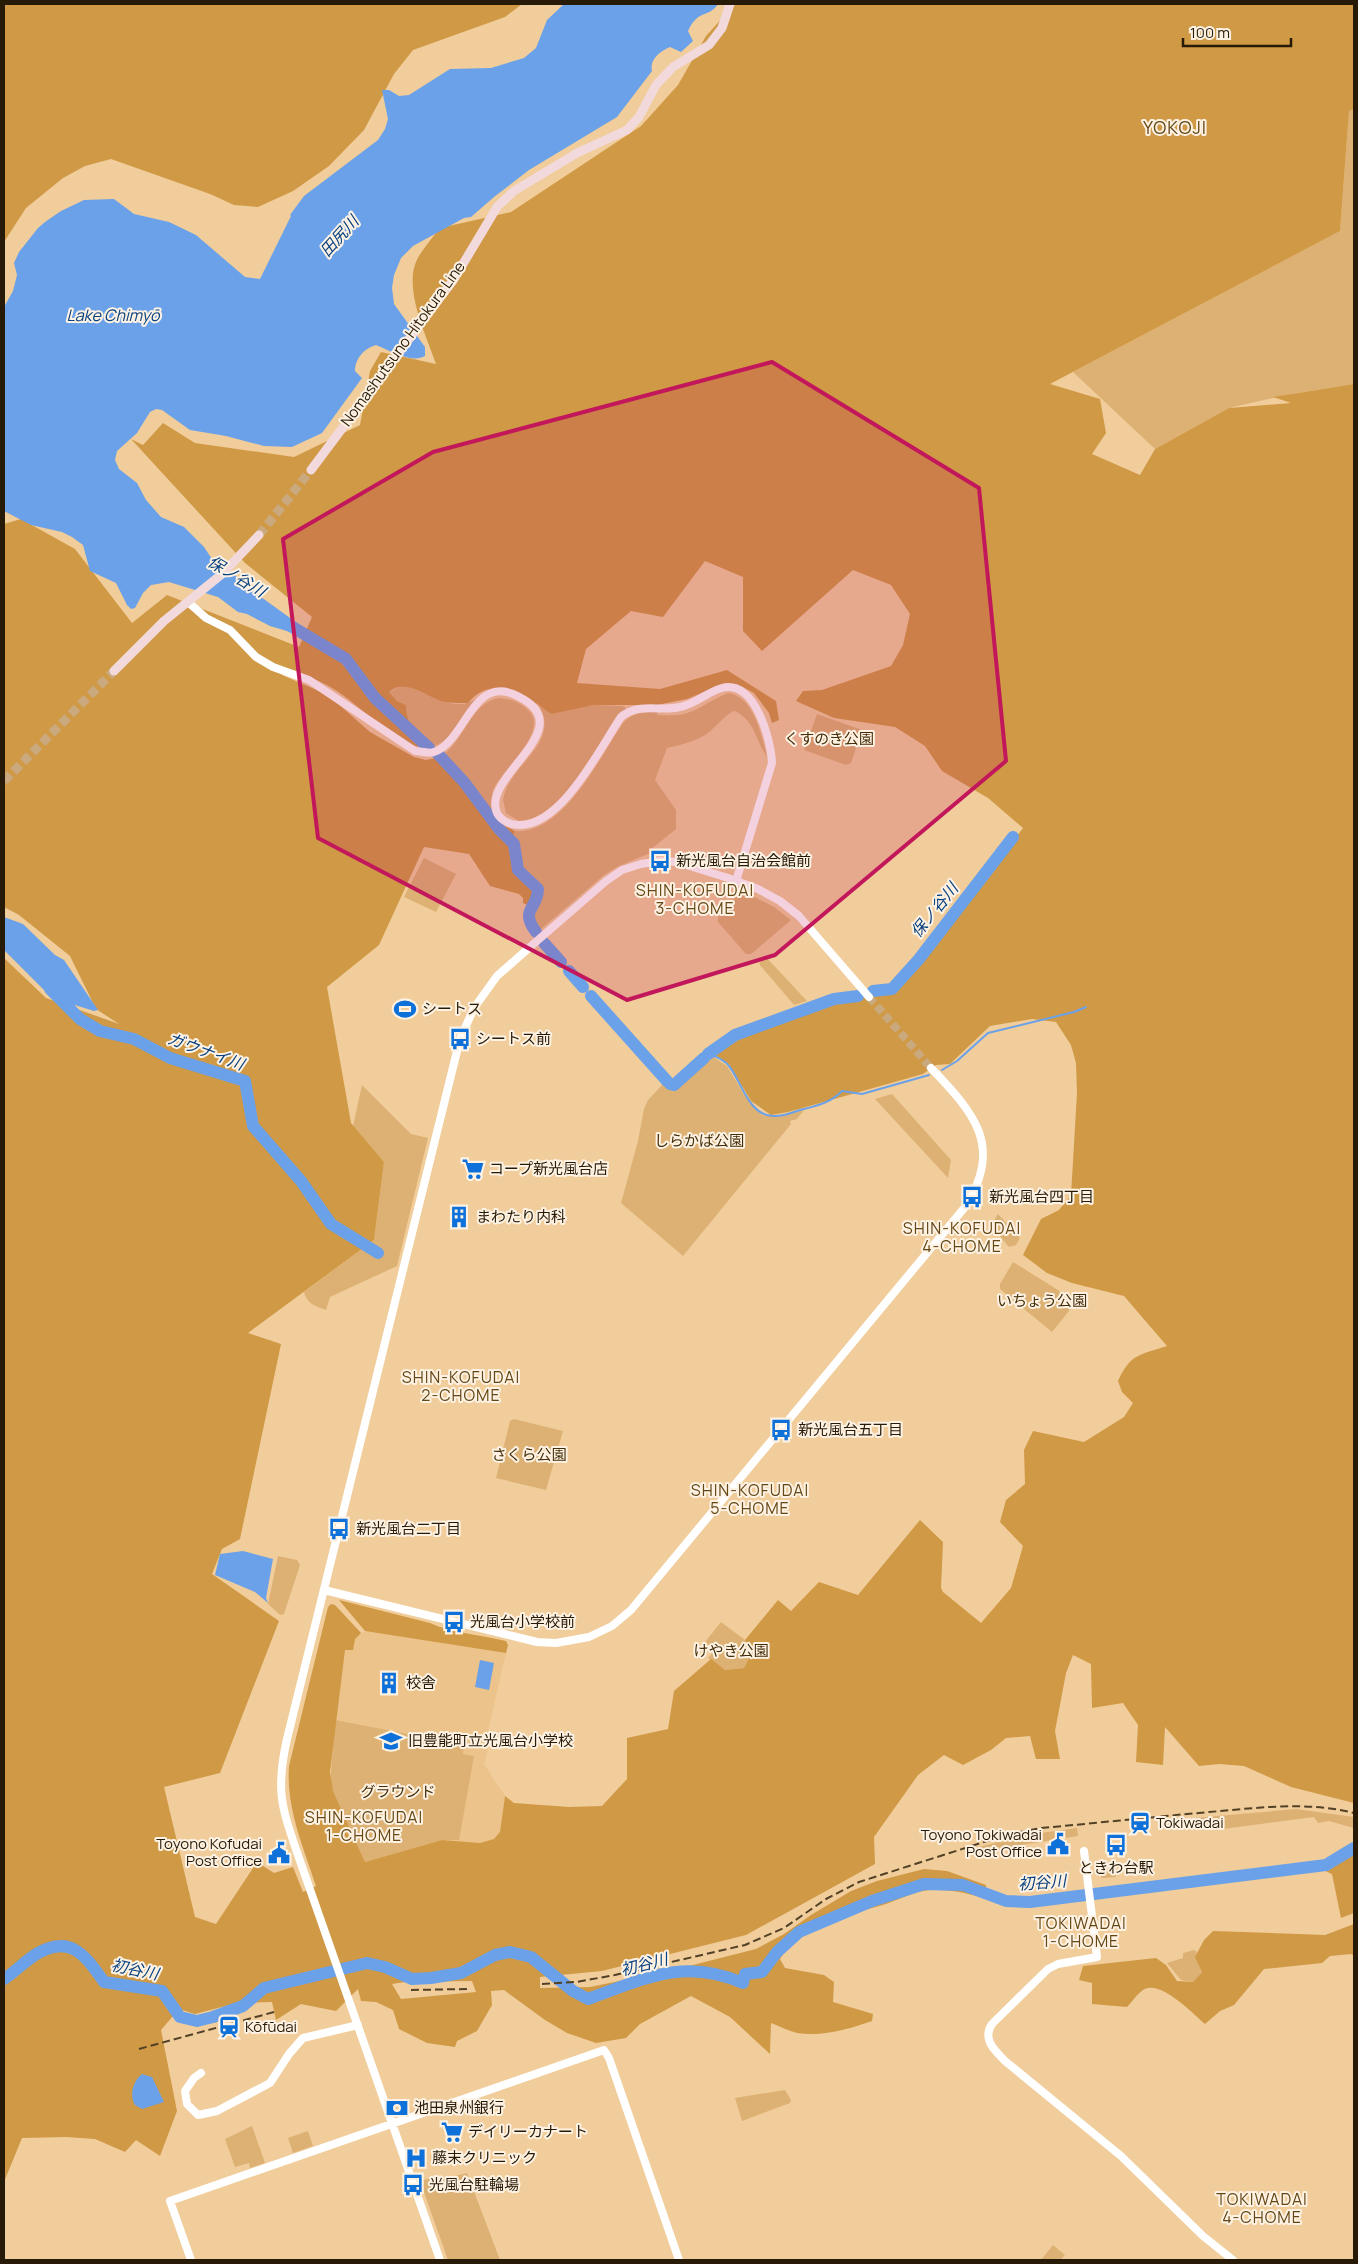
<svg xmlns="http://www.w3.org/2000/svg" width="1358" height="2264" font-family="Manrope,'Noto Sans JP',sans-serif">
<rect width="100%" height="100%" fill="#f1cd9b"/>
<path fill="#ecc38b" d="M368,1631L506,1653L486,1740L482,1747L488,1750L484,1764L505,1796L500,1832L494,1839L480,1843L442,1840L335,1722L345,1649L360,1633Z"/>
<path fill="#dcb173" d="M1354,109V384L1291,394L1229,408L1155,449L1073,372L1340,231L1349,110Z
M402,685C421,689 450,711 470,702C478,699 484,691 492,686L494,688C460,700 460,742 428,748C417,735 406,723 406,705L397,701L389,692Z
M728,693C754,696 762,737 767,757C756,741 755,721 735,711C727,712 715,729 705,735C693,742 680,745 667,748L655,780L676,810V829L650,850V853L617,867L604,875L540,930C525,911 536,913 540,895L513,860L509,846L515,831C563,835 600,757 623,723C634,712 643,712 658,712L657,715C695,718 697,706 728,693Z
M500,698C511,699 520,702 528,710C550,729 505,768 495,786C491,793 491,800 492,809L460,772L446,765L439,757C464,745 470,701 500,698Z
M538,704L552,714L594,705L622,706L625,707V710L617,717C596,748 561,820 519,821L506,813L503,800C509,763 563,744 538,704Z
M817,714L862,730L851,763L846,765L804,750Z
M424,858L456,874L436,912L404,897Z
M743,891L774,907L791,920L751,954H746L718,922V917C724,911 739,892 743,891Z
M765,956L807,1001L794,1005L759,964Z
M710,1055L727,1066L745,1096L762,1115L778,1117L804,1110L797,1119L790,1121L791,1124L683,1256L621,1203L638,1141L644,1109L648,1100L665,1082L674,1086Z
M362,1085L411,1134L428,1138L397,1266L330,1297L326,1310C315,1306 307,1304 304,1292L374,1240L384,1162L353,1126Z
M892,1094L951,1160L948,1178L875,1099Z
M998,1214L1020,1238L1016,1245L1009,1247L991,1226Z
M1013,1262L1058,1290L1073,1306L1052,1332L1000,1289V1284Z
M514,1419L563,1431L546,1490L496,1478L510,1421Z
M278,1556L297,1560L300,1565L284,1614L280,1615L268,1604Z
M721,1622L745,1640L752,1652L744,1668L725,1670L708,1658L714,1651L705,1642Z
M335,1720L464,1745L463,1754L474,1756L459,1840H442L365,1862L330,1785Z
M1296,1809L1354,1817V1828L1329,1821L1318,1823L1314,1817L1215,1830L1214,1823L1196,1825L1195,1818Z
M1077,1828L1078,1836L977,1852L971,1849L1026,1835Z
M1115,1869L1116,1877L1101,1878L1102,1871Z
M1194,1950L1197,1952L1196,1956L1202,1972L1193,1982L1181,1980L1167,1963L1183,1958V1953Z
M785,2090L791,2100L790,2103L742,2121L735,2098Z
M252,2126L265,2163L250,2168L249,2163L235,2167L225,2139Z
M308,2131L313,2146L293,2153L288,2138Z
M467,2173L500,2260H448L420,2181L438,2176L440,2180Z
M1053,2245L1065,2255L1060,2260H1041Z"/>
<path fill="#d09945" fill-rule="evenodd" d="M4,4H522L505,17L413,50L394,74L364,130L329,166L293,191L258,207L234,205L210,194L111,159L85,166L63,178L26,208L4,242Z
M735,4H1354V109L1349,111L1340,231L1050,384L1100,399L1106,433L1092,454L1140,475L1155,449L1229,408L1291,403L1273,397L1354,384V1803L1291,1787L1244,1766L1219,1764L1199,1766L1165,1727L1163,1765L1136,1762L1138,1725L1123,1703L1092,1708L1091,1664L1073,1655L1066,1673L1055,1731L1060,1759H1036L1030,1736L1006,1738L991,1750L963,1765L944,1755L918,1775L874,1837L875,1864L746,1935L602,1971L540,1977V1988L590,1987L673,1970L756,1949L784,1934L811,1915L851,1891L877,1881L924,1869L947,1871L986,1885V1899C968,1893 948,1889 929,1890C913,1892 900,1899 886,1904C856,1914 808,1920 788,1946C785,1950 783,1955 780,1959L785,1968L824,1975L834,1982L833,2002L873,2014L872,2021C849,2029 822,2037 797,2033C789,2031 779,2026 771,2023L770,2054L730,2017L691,1996L640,2024L626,2038L596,2043L567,2033L545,2020L504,1990L491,1991L492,2005L477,2031L457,2041L455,2047L427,2043L399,2029L393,2010L376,2002L361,2001L358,1989L336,2011L301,2004L276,2020L272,2002L237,2003L195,2014L179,2009L161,2030L177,2111L160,2156L136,2140L125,2152L95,2139L66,2137L22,2138L4,2182V958L46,998L119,1024L96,1009L70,956L19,915L4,907V524L21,519L75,549L132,623L167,595L299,647L312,617L245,563L131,439L143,445L163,423L195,443L294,457L360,425L370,371L381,352L436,364C426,334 401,285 419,256C425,246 433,237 440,228L511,212L641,126L678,85L706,36ZM705,561L743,577V631L762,651L853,570L891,585L910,614L903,645L891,666L822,690L803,691L796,701L834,718L895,727L925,746L942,771L988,798L1023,828L923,962L893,994L832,1002L734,1037L712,1053L729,1064L751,1101L771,1115L788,1112L923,1074L936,1065L950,1064L990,1026L1032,1019L1056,1022L1071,1045L1076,1063L1077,1093L1071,1195L1059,1210L1041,1219L1023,1255L1047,1273L1072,1283L1124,1296L1167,1346C1140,1355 1131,1353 1118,1381L1122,1392L1133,1403L1124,1417L1084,1442L1033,1431L1024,1450L1025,1484L1006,1500L1000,1522L1023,1546L1011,1588L981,1623L943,1592L941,1588L943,1542L920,1520L858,1595L819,1582L791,1611L778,1600L745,1640L752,1652L744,1668L725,1670L711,1659L674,1691L668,1729L627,1738V1779L602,1806L569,1807L514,1803L505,1796L500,1832L494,1839L480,1843L442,1840L365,1862L333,1791L330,1772L345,1650H353L355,1639L361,1633L335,1605L331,1604L328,1607L289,1766C286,1808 303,1846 316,1886L303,1892L293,1867L274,1873L257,1862L216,1924L195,1917L164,1787L220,1773L279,1621L212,1574L222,1549L240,1539L281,1344L248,1333L374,1240L384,1162L351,1123L327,987L379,945L424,847L469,854L490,886L519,894L523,898V903L530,906L535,897L536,890L513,860L509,846L515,831L499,823L492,809L460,772L446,765L439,757L426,760L414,757L370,732L328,695L282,675L286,668C301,674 317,679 332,688C359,703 396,748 428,748C417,735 406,723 406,705L397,701L389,692C405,678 423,695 441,701C448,703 457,703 465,703H468C488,677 517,690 539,705C544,708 547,712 552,714L594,705H657L687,699L723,684L741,686L754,693L769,713L772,723L779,720L776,701L727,670L660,689L577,683L586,649L631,611L663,617ZM472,1981L476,1992L401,1999L392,1984L405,1982Z
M339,1600L430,1623C452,1633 481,1635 506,1641L508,1645L506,1653L365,1631Z
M1354,1843V1913L1341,1918L1332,1874L1323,1870L1325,1860L1336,1858Z
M1354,1924V1956L1351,1954L1330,1956L1322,1963L1264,1969L1234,2005L1220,2011L1205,2024C1192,2013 1160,1979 1143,1990C1137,1994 1132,2002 1127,2007L1092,2004V1983L1079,1980L1083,1966L1156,1958L1166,1965L1177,1981L1193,1982L1202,1972L1195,1957L1204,1940L1213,1931L1325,1935Z"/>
<path fill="#6aa1e8" d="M564,4H718C708,19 699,8 688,31L693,41L681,52L670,47C661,51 649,59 652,71L617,117L529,170L494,197L471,217L464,218L413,246L401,258L394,275L392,288L394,304L425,347V356C411,364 389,350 376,345C365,348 355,358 355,371L362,378L322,433L292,447L264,446L226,436L190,430L162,410L156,409L150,412L137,433L117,451L115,460L119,469L137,483L146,500L161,517L184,527L204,547L214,562L240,579L261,597L297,623L303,633L297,634L270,626L247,614L238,612L218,597L169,582L151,585L143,593L135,608L131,609L127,605L116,583L90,571L83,545L72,537L62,532L31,525L4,511V307L13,291L17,275L14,263L19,252L38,228L45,222L61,211L84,200L114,199L134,214L169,222L196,235L245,277L260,279L291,216L290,215L304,196L378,140L385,129L388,119L382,90H389L399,96L409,95L450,69L491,68L524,58L536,48L547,20Z
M4,917L23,924L55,955L64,960L98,1010L94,1011L65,1002L44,990L4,950Z
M243,1551L273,1559L266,1598L268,1603L255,1592L215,1575L220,1554Z
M480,1660L494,1663L489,1690L475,1687Z
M142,2074L152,2077L164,2102L142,2109L135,2105C129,2095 133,2081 142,2074Z"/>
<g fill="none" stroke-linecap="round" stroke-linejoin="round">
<path stroke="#6aa1e8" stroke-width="2" d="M709,1054C716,1057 724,1059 729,1066C742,1082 748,1115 773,1116C782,1117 791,1113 800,1110C815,1106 831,1103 842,1091L862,1094L929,1075
M942,1070L957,1061L988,1033L1074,1012L1086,1007"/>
<path stroke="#6aa1e8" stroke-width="12" d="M289,625L346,659L375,698L429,748
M437,753L464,782L499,829L514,844L518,870L538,889C538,909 519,909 536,932
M544,943L561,962
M569,971L583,987
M50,989L80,1019L100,1031L134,1039L170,1058L245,1081L253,1126L301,1181L331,1224L378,1253
M873,991L892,989L919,959L1013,837
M591,996L667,1081
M708,1054L735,1035L834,999L858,996
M670,1084L674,1085L704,1058
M4,1979C16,1971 26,1960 38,1953C72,1934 86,1957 104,1982L162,1991L180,2017L197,2021L213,2017L243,2006L264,1988L367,1963L385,1967L412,1979L431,1978L461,1973L495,1955L510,1952L531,1957L573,1991L588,1999C644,1979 683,1957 743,1983L745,1974L762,1972L777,1952L799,1932L872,1901L924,1884L963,1885L1006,1901L1030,1902L1326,1865L1354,1848"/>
<path stroke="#c9a97d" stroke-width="8" stroke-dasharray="8 4" stroke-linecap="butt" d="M869,997L931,1068"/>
<path stroke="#c9a97d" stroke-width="9" stroke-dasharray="9 4.5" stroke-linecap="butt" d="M259,535L311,470
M4,781L114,671"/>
<path stroke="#fff" stroke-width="8" d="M188,602L206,618L230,630L256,657L273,667L309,680L415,751C420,751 429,754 434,752C464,743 472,677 513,694C588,726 480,775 497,813C501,821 511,825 519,825C562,826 600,748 621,717C640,702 659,712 680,707C696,704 707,692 722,688C755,679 771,740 772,763L736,881
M324,1590L537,1642L556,1643L589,1637L612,1626L631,1610L965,1207C1004,1146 974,1113 931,1068
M1084,1851L1097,1957L1058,1964L1048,1969L992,2024C982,2039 994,2050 1005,2061L1121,2156L1203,2236L1233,2260
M201,2073L194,2078L185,2091L187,2104L198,2115L217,2111L270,2083L289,2054L303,2038L358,2025
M191,2260L170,2201L604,2050L609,2058L679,2260
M440,2260L299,1858C282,1808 275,1792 287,1739L460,1039L474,1008L497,976L538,940L606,881L622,870L641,864L660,861L677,862L728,878L758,889L780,901L799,916L869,997"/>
<path stroke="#f2d9db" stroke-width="9" d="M311,470L454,279L497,207L514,191L577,153L627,130L639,117L656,85L673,67L709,45L722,28L730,4
M114,671L164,621L222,574L259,535"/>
<path stroke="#534127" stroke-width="2" stroke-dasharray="8 4" stroke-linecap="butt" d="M542,1984L576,1982L615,1975L745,1945L784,1928L826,1899L859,1882L1009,1834L1041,1828C1097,1823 1153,1817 1209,1812C1257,1808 1307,1801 1354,1813
M411,1990L468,1989
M139,2049L274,2012"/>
</g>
<path fill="#c2185b" fill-opacity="0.2" stroke="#c2185b" stroke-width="4" stroke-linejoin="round" d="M772,362L979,488L1006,761L775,955L627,1000L318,838L283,539L433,452Z"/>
<defs>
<g id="bus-bare" transform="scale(1.725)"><path d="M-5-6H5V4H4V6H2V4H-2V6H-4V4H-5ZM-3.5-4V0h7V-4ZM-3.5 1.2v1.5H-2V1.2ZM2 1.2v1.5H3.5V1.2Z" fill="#0d71d9" stroke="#fdf2e3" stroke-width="2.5" paint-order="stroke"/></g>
<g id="stadium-bare" transform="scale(1.725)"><path d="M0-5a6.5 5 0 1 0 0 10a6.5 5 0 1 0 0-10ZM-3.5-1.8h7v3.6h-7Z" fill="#0d71d9" stroke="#fdf2e3" stroke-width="2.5" paint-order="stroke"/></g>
<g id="supermarket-bare" transform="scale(1.725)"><path d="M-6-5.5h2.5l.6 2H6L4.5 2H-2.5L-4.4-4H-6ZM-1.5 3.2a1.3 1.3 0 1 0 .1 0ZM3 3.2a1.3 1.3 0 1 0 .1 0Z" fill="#0d71d9" stroke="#fdf2e3" stroke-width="2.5" paint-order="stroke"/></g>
<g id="building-bare" transform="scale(1.725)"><path d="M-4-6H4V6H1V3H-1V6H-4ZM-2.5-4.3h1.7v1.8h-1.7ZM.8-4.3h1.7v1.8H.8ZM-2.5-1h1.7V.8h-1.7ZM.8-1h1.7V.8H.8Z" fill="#0d71d9" stroke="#fdf2e3" stroke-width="2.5" paint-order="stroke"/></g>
<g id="school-bare" transform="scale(1.725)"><path d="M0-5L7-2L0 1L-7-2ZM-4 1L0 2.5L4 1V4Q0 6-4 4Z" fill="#0d71d9" stroke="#fdf2e3" stroke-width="2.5" paint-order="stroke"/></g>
<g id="station-bare" transform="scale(1.725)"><path d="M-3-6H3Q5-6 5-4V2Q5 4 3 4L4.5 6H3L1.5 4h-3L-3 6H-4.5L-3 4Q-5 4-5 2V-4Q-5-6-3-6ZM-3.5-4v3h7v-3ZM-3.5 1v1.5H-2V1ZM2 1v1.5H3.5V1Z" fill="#0d71d9" stroke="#fdf2e3" stroke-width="2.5" paint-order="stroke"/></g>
<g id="civic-bare" transform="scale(1.725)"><path d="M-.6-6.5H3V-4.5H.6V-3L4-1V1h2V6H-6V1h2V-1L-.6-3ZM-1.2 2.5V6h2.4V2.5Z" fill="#0d71d9" stroke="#fdf2e3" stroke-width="2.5" paint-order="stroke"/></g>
<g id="bank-bare" transform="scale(1.725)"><path d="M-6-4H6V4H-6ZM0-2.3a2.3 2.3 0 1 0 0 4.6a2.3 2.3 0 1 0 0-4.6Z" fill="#0d71d9" stroke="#fdf2e3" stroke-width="2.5" paint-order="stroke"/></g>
<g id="hospital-bare" transform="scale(1.725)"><path d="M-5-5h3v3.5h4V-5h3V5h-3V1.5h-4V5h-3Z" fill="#0d71d9" stroke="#fdf2e3" stroke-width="2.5" paint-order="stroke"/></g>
</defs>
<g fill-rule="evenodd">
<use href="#bus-bare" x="660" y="861"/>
<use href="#stadium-bare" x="405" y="1009"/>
<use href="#bus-bare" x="460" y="1039"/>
<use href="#supermarket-bare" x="473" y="1169"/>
<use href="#bus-bare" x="972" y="1197"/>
<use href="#building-bare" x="459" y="1217"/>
<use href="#bus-bare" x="781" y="1430"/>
<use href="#bus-bare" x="339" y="1529"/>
<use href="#bus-bare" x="454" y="1622"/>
<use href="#building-bare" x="389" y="1683"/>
<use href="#school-bare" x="391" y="1741"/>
<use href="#station-bare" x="1140" y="1823"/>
<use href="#civic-bare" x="1058" y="1844"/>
<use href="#bus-bare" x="1116" y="1845"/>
<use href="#civic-bare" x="279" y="1853"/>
<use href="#station-bare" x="229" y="2027"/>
<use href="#bank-bare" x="397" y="2108"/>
<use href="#supermarket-bare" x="452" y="2132"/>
<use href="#hospital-bare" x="416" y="2158"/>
<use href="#bus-bare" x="413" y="2185"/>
</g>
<g text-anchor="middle" stroke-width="4" stroke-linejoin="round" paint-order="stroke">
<g font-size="15" fill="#271a06" stroke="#fdf2e3">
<text transform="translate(403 344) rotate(-54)" y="5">Nomashutsuno Hitokura Line</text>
</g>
<g font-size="15" fill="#442d08" stroke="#fdf2e3">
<text x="829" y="744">くすのき公園</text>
<text x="699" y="1146">しらかば公園</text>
<text x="1042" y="1306">いちょう公園</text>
<text x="529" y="1460">さくら公園</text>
<text x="731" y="1656">けやき公園</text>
<text x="398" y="1797">グラウンド</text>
</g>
<g font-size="15" fill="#271a06" stroke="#fdf2e3" text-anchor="start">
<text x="676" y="866">新光風台自治会館前</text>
<text x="422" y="1014">シートス</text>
<text x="476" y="1044">シートス前</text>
<text x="489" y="1174">コープ新光風台店</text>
<text x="989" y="1202">新光風台四丁目</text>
<text x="476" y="1222">まわたり内科</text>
<text x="798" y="1435">新光風台五丁目</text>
<text x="356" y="1534">新光風台二丁目</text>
<text x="470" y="1627">光風台小学校前</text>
<text x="406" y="1688">校舎</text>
<text x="408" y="1746">旧豊能町立光風台小学校</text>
<text x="1156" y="1828">Tokiwadai</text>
<text x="1042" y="1840" text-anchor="end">Toyono Tokiwadai<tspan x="1042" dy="17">Post Office</tspan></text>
<text x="262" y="1849" text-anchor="end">Toyono Kofudai<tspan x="262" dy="17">Post Office</tspan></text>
<text x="1116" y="1873" text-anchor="middle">ときわ台駅</text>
<text x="245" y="2032">Kōfūdai</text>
<text x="414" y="2113">池田泉州銀行</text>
<text x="468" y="2137">デイリーカナート</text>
<text x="432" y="2163">藤末クリニック</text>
<text x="429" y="2190">光風台駐輪場</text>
</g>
<g font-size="16" font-style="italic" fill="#084180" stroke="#fdf2e3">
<text transform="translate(339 236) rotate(-48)" y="6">田尻川</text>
<text x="113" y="321">Lake Chimyō</text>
<text transform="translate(237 576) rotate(31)" y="6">保ノ谷川</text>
<text transform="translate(934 910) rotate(-51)" y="6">保ノ谷川</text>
<text transform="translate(206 1051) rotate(20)" y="6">ガウナイ川</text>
<text transform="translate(1042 1882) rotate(-4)" y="6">初谷川</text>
<text transform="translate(644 1964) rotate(-14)" y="6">初谷川</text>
<text transform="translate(135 1969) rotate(12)" y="6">初谷川</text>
</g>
<g font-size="16" letter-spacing="1" fill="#654715" stroke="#fdf2e3">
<text x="695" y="896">SHIN-KOFUDAI<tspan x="695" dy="18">3-CHOME</tspan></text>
<text x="962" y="1234">SHIN-KOFUDAI<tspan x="962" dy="18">4-CHOME</tspan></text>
<text x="461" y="1383">SHIN-KOFUDAI<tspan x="461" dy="18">2-CHOME</tspan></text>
<text x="750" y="1496">SHIN-KOFUDAI<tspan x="750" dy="18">5-CHOME</tspan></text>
<text x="364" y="1823">SHIN-KOFUDAI<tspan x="364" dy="18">1-CHOME</tspan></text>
<text x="1081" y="1929">TOKIWADAI<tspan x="1081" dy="18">1-CHOME</tspan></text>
<text x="1262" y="2205">TOKIWADAI<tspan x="1262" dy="18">4-CHOME</tspan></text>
</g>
<g font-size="18" letter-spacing="1" fill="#654715" stroke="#fdf2e3">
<text x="1175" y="134">YOKOJI</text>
</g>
</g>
<rect width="1358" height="2264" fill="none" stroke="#271a06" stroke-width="10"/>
<path d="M1183 38v8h108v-8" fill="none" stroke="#271a06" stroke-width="2.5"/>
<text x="1190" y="38" font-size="15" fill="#271a06" stroke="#fdf2e3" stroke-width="4" paint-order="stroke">100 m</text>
</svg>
